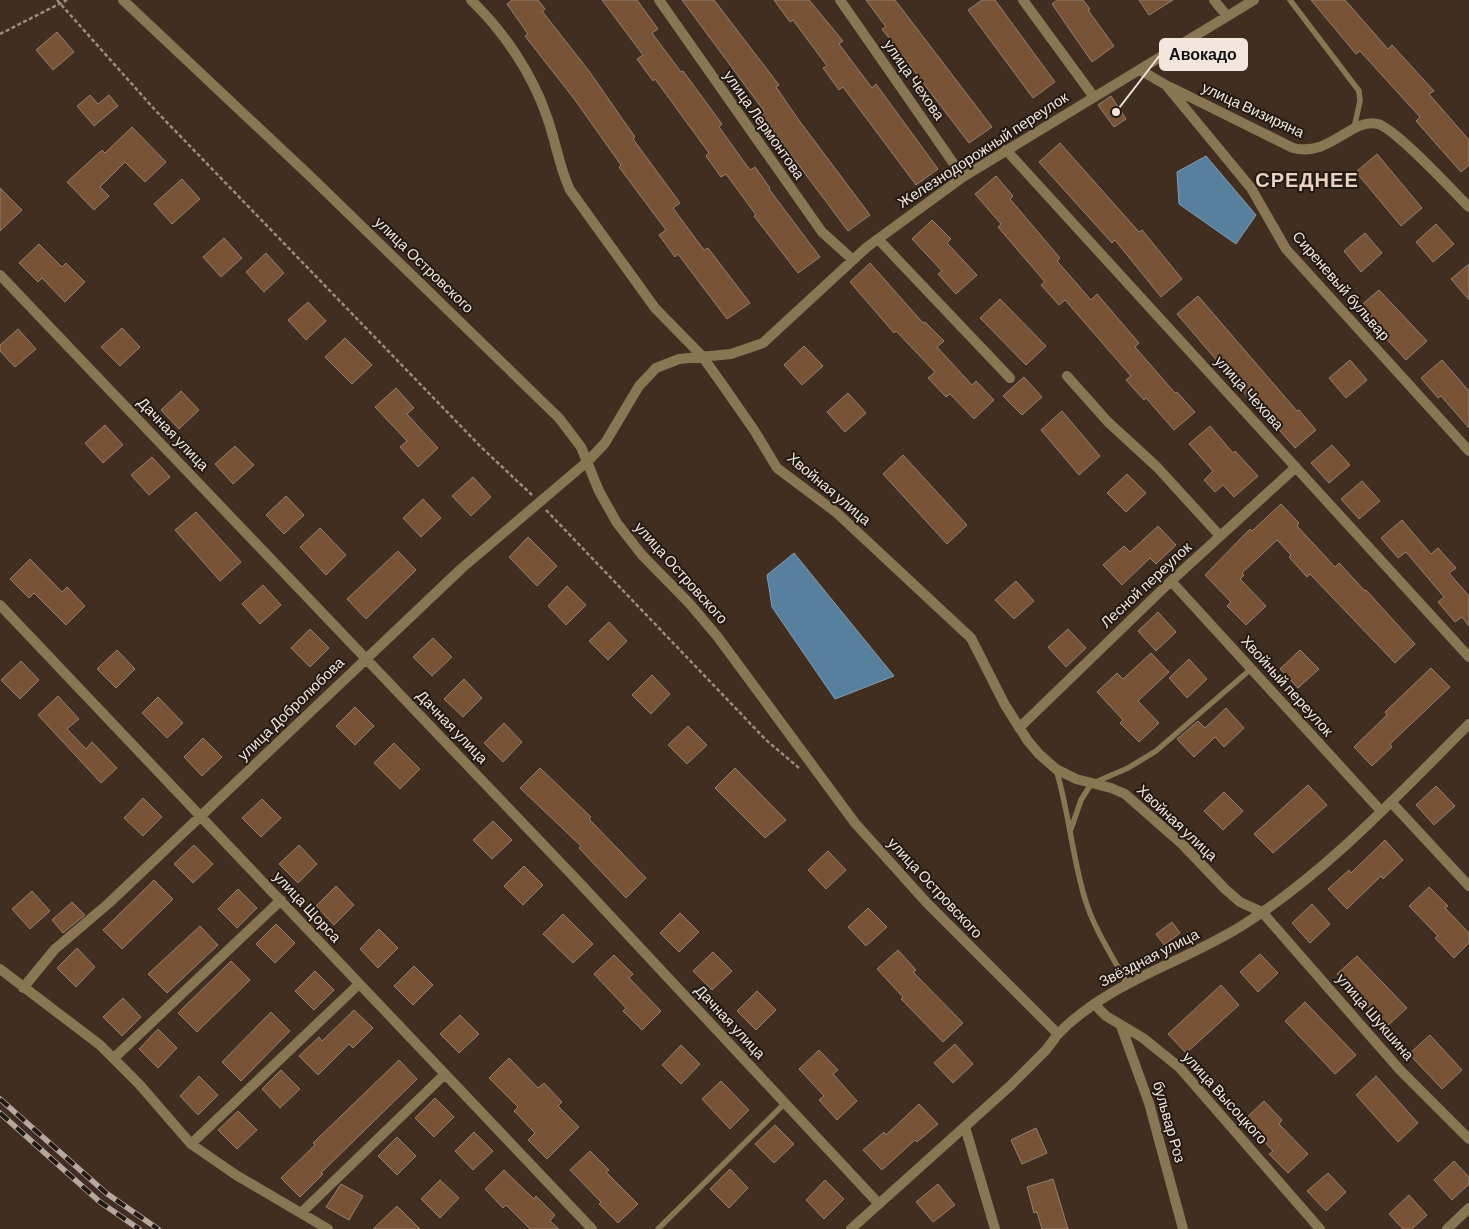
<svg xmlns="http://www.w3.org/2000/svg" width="1469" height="1229" font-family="Barlow,sans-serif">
<rect width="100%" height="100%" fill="#412e21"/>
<path fill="#577f9e" stroke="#869eb1" d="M1206,156L1256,215L1236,244L1179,204L1177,172Z
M794,553L894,676L835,699L772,607L767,575Z"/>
<path fill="#785336" stroke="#958070" d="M512,0H538L545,9L542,11L589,71L635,137L633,139L680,203L673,208L704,250L708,248L750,303L727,319L678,254L675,257L659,235L666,230L619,167L621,165L575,100L525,36L528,34L507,4Z
M602,0H637L658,29L652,33L681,72L683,71L722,124L719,127L750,170L755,167L770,188L769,189L820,257L798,273L754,216L756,215L726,174L721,177L706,156L709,153L655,79L653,81L637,59L643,55Z
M682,0H714L779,85L776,87L798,119L870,215L848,231L783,144L761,113L764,111Z
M774,0H809L843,41L839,44L872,88L876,84L938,169L916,185L843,87L839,90L823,68L827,66L793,20L790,22Z
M866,0H895L992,127L969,143L882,29L886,27Z
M982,0H995L1055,82L1033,98L968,10Z
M1057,0H1083L1090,9L1088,10L1114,46L1092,62L1052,4Z
M1139,0H1173L1149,15Z
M1311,0H1345L1388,49L1392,45L1434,91L1429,94L1469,140V165L1461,172L1416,121L1420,117L1360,51L1356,54Z
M57,32L74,52L53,70L36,50Z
M90,95L98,104L109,95L118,106L94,126L77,106Z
M1111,96L1126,119L1114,127L1098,105Z
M132,127L166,162L145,182L125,162L100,187L109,196L94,210L67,182L102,150L105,153Z
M1060,143L1139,232L1142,230L1182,279L1161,297L1115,240L1112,243L1039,162Z
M1377,154L1422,208L1401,226L1356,172Z
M996,176L1013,196L1010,199L1060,258L1057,261L1091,300L1097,294L1139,343L1135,347L1175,393L1177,392L1195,412L1174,430L1146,398L1144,400L1126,380L1131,376L1065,300L1059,305L1041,285L1045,282L998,227L1001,224L975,194Z
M182,179L200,199L172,224L154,204Z
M0,188L22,210L0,231Z
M932,220L951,239L947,243L977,275L956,294L938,274L942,271L912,239Z
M1436,224L1454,244L1433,262L1416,242Z
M1365,233L1382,253L1361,272L1344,251Z
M224,238L242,258L221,277L203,257Z
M39,244L62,267L66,263L85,282L65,302L42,278L38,282L19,263Z
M266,253L284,273L264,292L246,272Z
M870,263L923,323L925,322L944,341L937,347L972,385L976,381L994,400L974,419L950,394L946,397L928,378L935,372L896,331L894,333L850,282Z
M1469,264V300L1451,279Z
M1379,290L1427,341L1406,360L1358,308Z
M1198,296L1297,411L1299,410L1316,430L1295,448L1268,417L1266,418L1177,314Z
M1000,299L1046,346L1026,365L980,318Z
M308,302L326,321L306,340L288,320Z
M122,328L140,347L120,366L101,347Z
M18,329L36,349L15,367L0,351V345Z
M345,338L372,365L352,384L325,357Z
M804,346L823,366L802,385L784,365Z
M1350,360L1367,380L1346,398L1329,378Z
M1442,360L1469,391V428L1441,396L1438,398L1421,378Z
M1024,377L1042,397L1022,415L1003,396Z
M396,388L414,408L407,414L438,448L418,467L400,447L407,441L375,407Z
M181,391L199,410L179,429L161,410Z
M848,393L866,413L845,432L827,412Z
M1062,411L1100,456L1079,475L1041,430Z
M105,425L123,445L103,463L85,443Z
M1210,426L1233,453L1235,451L1258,476L1234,497L1223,485L1215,492L1204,480L1213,471L1189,444Z
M1332,445L1350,465L1329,483L1311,463Z
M235,446L254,465L233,484L215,464Z
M903,455L967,525L947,544L883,474Z
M152,457L170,477L149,495L131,475Z
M1127,474L1146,493L1126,512L1107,493Z
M473,477L491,497L471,516L452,496Z
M1362,481L1380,501L1359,519L1341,499Z
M286,496L304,515L284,534L266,515Z
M423,499L441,518L421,537L403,518Z
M1281,504L1299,523L1297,526L1335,567L1339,563L1365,591L1366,590L1415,644L1395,663L1310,574L1307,577L1289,557L1291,555L1277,540L1242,573L1244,575L1240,579L1266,606L1246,625L1227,606L1231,602L1205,575L1250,529L1252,531Z
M196,512L241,562L220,581L175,530Z
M1402,520L1431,554L1438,548L1456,568L1449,573L1469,596V626L1462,617L1455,622L1438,602L1444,597L1406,552L1398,558L1381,538Z
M1158,526L1176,545L1156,564L1150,558L1122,585L1103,565L1124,546L1130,552Z
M320,528L346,555L326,575L300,547Z
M528,537L557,566L537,586L509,557Z
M398,551L416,570L366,619L347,599Z
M30,559L62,592L67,587L85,606L66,625L34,593L29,598L10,579Z
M1016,581L1034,601L1014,619L995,600Z
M263,585L281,605L260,624L242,604Z
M567,586L586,605L566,625L548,606Z
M1158,612L1176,632L1156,651L1138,631Z
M609,622L627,641L608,660L589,641Z
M310,629L329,648L310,667L291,648Z
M1068,629L1086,648L1066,667L1048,647Z
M433,638L452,657L432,676L413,657Z
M117,650L135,669L116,688L97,669Z
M1300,650L1319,669L1298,688L1280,669Z
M1151,653L1169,672L1138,701L1159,723L1139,742L1120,723L1123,720L1097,692L1117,673L1123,679Z
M1189,659L1207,679L1187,698L1169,678Z
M21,661L39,680L20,699L1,680Z
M1431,668L1450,687L1390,744L1392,747L1372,766L1354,747L1387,715L1385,712Z
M652,675L670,694L651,714L632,695Z
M464,679L482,698L463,717L444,699Z
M58,696L79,719L67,729L86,749L92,742L117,768L101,783L38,715Z
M158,697L183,723L167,738L142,713Z
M355,707L374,726L355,745L336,726Z
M1226,708L1244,728L1224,747L1215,737L1194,757L1177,739L1198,721L1205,728Z
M504,723L522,742L503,762L484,743Z
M688,726L707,745L687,764L668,745Z
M203,738L222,757L202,776L184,757Z
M394,743L420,769L400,789L374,763Z
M540,768L591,817L589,819L646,878L626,898L579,848L581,846L520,788Z
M735,768L786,820L765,838L715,788Z
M1308,785L1327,805L1273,853L1254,834Z
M1436,786L1455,806L1434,825L1416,805Z
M1224,792L1243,811L1223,830L1204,811Z
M143,798L162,817L143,836L124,818Z
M262,799L281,818L261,837L242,818Z
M493,821L512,840L492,859L473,840Z
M1385,840L1403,860L1383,879L1381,876L1347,909L1328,889L1349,870L1351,873Z
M194,845L213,864L193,883L174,864Z
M299,845L317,864L298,883L279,864Z
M828,851L846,870L826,889L808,870Z
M524,866L543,885L523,905L504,886Z
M154,880L173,899L122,949L103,930Z
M336,886L354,905L334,925L316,906Z
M1429,887L1448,906L1445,908L1469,933V943L1454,958L1435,938L1438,936L1409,906Z
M238,889L257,908L237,928L218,909Z
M32,891L50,911L30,929L12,909Z
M72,902L85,915L63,933L52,920Z
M1312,904L1330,924L1310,943L1292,923Z
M868,908L887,927L866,946L848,927Z
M680,913L699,932L679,952L660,933Z
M563,914L593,944L573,963L543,934Z
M1172,922L1180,933L1164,945L1156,934Z
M276,924L295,943L275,963L256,944Z
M200,926L218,945L167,993L148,974Z
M379,929L398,948L378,968L360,949Z
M77,948L95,967L76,987L57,968Z
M898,950L916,970L913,972L963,1023L943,1042L901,999L903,997L877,969Z
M713,952L732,971L712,990L693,971Z
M1260,954L1278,973L1258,992L1240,972Z
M614,955L633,974L629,978L661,1011L642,1030L623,1011L626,1008L594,974Z
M1357,956L1407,1008L1386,1027L1337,974Z
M231,961L250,980L197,1032L178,1013Z
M414,966L433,985L413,1005L394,986Z
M315,971L334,990L314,1010L295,991Z
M1221,985L1239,1005L1186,1053L1168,1034Z
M757,991L776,1010L756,1030L737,1011Z
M123,998L141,1017L122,1036L103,1017Z
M1305,1002L1356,1055L1335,1074L1285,1021Z
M354,1010L373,1028L353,1048L349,1044L318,1075L299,1056L319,1037L322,1041Z
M271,1012L290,1031L241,1081L222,1062Z
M460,1015L479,1034L459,1053L440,1034Z
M158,1029L177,1048L158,1068L139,1049Z
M1430,1035L1462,1070L1442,1089L1409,1054Z
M955,1044L973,1064L953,1083L934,1063Z
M681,1045L700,1064L681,1084L662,1065Z
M819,1050L838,1070L833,1074L857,1101L837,1120L819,1100L824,1096L799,1069Z
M509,1058L538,1088L544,1083L562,1102L558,1106L579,1127L547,1159L528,1140L535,1133L514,1111L518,1107L489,1078Z
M399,1060L417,1079L321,1173L323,1174L300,1197L281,1178L315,1145L313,1143Z
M281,1070L300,1089L280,1108L262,1089Z
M199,1076L218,1095L198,1115L180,1096Z
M1376,1076L1418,1123L1398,1142L1356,1095Z
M721,1081L749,1110L730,1129L702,1099Z
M435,1098L454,1117L434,1137L415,1118Z
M1264,1101L1282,1120L1279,1124L1308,1154L1288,1173L1269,1154L1273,1151L1244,1120Z
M919,1104L938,1124L917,1142L915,1140L882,1170L863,1150L884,1132L886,1135Z
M238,1111L257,1130L237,1149L218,1130Z
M775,1125L794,1144L774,1163L755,1144Z
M1036,1128L1047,1153L1022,1164L1011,1140Z
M474,1132L493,1151L473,1170L455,1151Z
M397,1137L416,1156L397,1175L378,1156Z
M590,1151L609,1170L606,1172L638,1204L618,1223L599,1204L601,1202L570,1170Z
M1454,1161L1469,1177V1184L1452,1200L1434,1180Z
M730,1169L748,1188L729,1208L710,1189Z
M504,1170L534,1199L536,1196L555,1215L550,1221L559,1229H530L506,1205L503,1208L485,1189Z
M1328,1173L1346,1192L1326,1211L1307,1191Z
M1053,1179L1068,1229H1042L1037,1212L1034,1213L1027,1187Z
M440,1180L459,1198L440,1218L421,1199Z
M825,1180L844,1199L824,1219L806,1200Z
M341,1184L363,1196L349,1220L326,1207Z
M938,1184L955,1205L933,1222L916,1202Z
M1409,1195L1427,1215L1412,1229H1403L1389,1214Z
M397,1206L420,1229H373Z"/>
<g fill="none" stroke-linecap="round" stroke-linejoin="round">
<path stroke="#9c8c81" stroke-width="2.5" stroke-dasharray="4 2.5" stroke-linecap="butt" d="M57,0L156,111L481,447L532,495
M0,34L67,0
M546,510L766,740L799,768"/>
<path stroke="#887752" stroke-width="5.5" d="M1290,0L1359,91L1360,101L1354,128
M1056,769C1069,812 1072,856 1085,899C1094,929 1113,957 1128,985
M1071,829L1081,800L1091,784L1128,768L1156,751L1251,669
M658,1229L785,1103"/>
<path stroke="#887752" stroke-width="10" d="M471,0C504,32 532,73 547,117C556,142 559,167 570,190L655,308L702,356L722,384L754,430L777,468L837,513L971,638L1005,705L1028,741L1039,754L1056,769L1076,779L1111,788L1125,794L1182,844L1225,889L1240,902L1262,912L1400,1070L1469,1139
M659,0L822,232L853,260
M840,0L963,177
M1023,0L1094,97
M1214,0L1227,16
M1140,70L1166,85L1251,188L1286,249L1469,451
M1170,87L1293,148C1314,153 1328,144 1346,133C1355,127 1367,121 1378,124C1396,129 1452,190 1469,207
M1006,150L1469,657
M878,239L1010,378
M0,275L575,878L879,1204
M1067,376L1108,422L1157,467L1220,536
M1171,581L1381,811
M0,605L592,1229
M1019,728L1171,581L1296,467
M1391,802L1469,886
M0,969L100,1045L139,1084L191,1144L236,1175L328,1229
M23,988L55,949L109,903L462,568L588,461L605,443L639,386L656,368L679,359L731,354L763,343L867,247L963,177L1254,0
M1094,1004L1106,1016L1143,1038L1179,1067L1320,1229
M1121,1026L1149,1103L1183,1229
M114,1058L281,900
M965,1127L995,1229
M191,1144L359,984
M301,1213L445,1074
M851,1229L1010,1086L1046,1050L1058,1034
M1447,1229L1469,1208"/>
<path stroke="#887752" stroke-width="10" d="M123,0L312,178L559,418L581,447L599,491L617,523L642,555L689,603L717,636L855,823L926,902L1058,1034C1108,982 1183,963 1243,925C1327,872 1399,794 1469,724"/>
<g stroke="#b6a89e" stroke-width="5.5">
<path id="rail" d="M0,1099L106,1193L158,1229
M0,1113L100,1202L139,1229"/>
</g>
<use href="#rail" stroke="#211912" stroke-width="4" stroke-dasharray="11" stroke-linecap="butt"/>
</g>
<g text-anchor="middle" stroke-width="4" stroke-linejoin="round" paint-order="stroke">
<g font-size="15" fill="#f2e6dd" stroke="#211912">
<text transform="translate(914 80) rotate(55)" y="5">улица Чехова</text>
<text transform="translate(1253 110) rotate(25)" y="5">улица Визиряна</text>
<text transform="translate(764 125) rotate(55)" y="5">улица Лермонтова</text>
<text transform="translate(983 150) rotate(-33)" y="5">Железнодорожный переулок</text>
<text transform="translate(424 265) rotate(44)" y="5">улица Островского</text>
<text transform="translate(1341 286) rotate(49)" y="5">Сиреневый бульвар</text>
<text transform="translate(1249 393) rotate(48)" y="5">улица Чехова</text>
<text transform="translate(173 434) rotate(46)" y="5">Дачная улица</text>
<text transform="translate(829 489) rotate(40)" y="5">Хвойная улица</text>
<text transform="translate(681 573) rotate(48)" y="5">улица Островского</text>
<text transform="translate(1146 585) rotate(-43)" y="5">Лесной переулок</text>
<text transform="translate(1287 686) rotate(48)" y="5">Хвойный переулок</text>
<text transform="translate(291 709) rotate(-44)" y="5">улица Добролюбова</text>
<text transform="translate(452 727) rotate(46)" y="5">Дачная улица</text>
<text transform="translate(1177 823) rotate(43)" y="5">Хвойная улица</text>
<text transform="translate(935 888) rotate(47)" y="5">улица Островского</text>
<text transform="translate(307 907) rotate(47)" y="5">улица Щорса</text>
<text transform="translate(1149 958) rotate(-27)" y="5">Звёздная улица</text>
<text transform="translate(1375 1017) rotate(49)" y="5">улица Шукшина</text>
<text transform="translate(730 1022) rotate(47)" y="5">Дачная улица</text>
<text transform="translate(1225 1098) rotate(48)" y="5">улица Высоцкого</text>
<text transform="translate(1169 1122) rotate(74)" y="5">бульвар Роз</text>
</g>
<g font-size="20" font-weight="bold" letter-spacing="1" fill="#ead2c1" stroke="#211912">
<text x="1307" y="187">СРЕДНЕЕ</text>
</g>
</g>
<path fill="none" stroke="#f2e6dd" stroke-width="2" d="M1116 112L1160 55"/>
<circle fill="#f2e6dd" stroke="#211912" stroke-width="2" cx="1116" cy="112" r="5"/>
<rect fill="#f2e6dd" stroke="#f2e6dd" stroke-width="2" x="1160" y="39" width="87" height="31" rx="5"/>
<g font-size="16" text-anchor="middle" font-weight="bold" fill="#111">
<text x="1203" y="60">Авокадо</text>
</g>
</svg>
